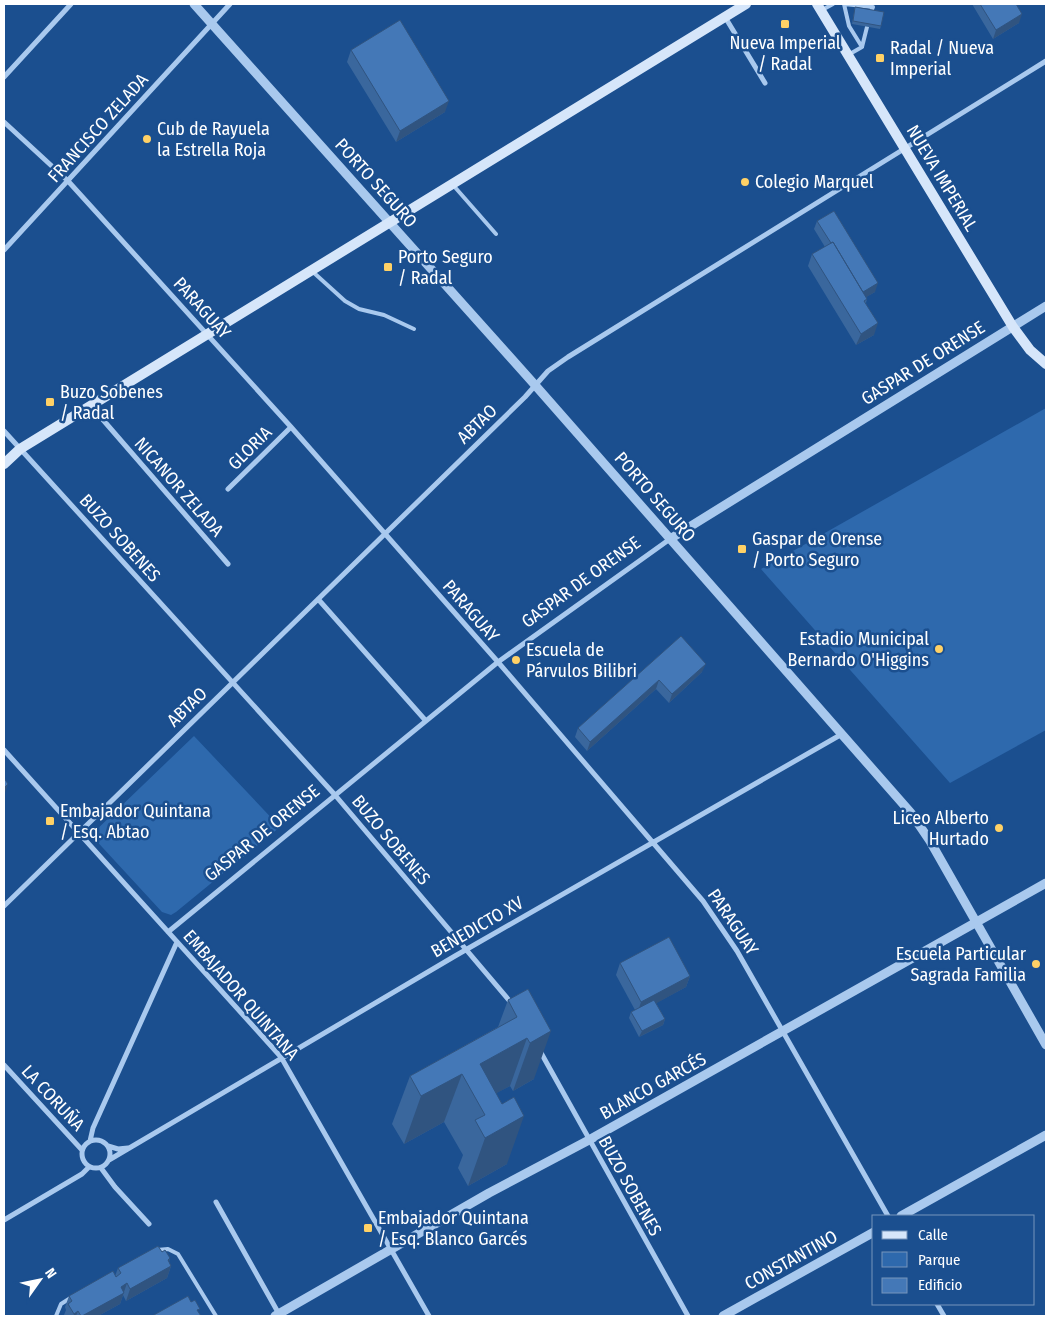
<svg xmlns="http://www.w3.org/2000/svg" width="1050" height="1320" font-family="'Fira Sans Condensed',sans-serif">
<rect width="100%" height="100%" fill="#1b4f8f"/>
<path fill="#2e69ad" d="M1046,408V730L950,783L761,569Z
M194,736L280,827L176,912L171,915L162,912L91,835Z"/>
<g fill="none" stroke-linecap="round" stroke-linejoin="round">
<path stroke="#a9c9ee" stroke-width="4" d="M822,10L833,4
M862,47L849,26L844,4L873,7L871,12
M848,55L862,47L867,27
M453,185L496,234
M313,272L345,301L359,309L384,315L414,329
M157,1250L168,1249L178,1254L216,1316
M56,1316L61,1304L72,1297"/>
<path stroke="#a9c9ee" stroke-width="5" d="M725,17L765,83
M4,77L71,4
M4,122L68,181L291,427L498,662L703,901L737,951L888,1216
M4,250L230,4
M91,406L228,564
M4,431L335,795L513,1005
M228,489L291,427
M318,599L426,721
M4,750L281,1057L429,1316
M4,906L525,397L548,371L568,357L1046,61
M168,932L498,662L670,539
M540,1051L688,1316
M4,1065L82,1150
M82 1154a14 14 0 1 1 28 0a14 14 0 1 1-28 0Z
M90,1141L93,1128L177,942
M108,1146L118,1149L128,1148
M109,1160L455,956L842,734
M101,1168L115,1187L149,1224
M216,1202L279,1314
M4,1220L82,1174L89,1167
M937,1304L944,1316"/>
<path stroke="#a9c9ee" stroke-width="9" d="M194,4L535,385L911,813L930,841L1046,1045
M670,539L1046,306
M901,1216L1046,1135
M275,1316L489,1193L589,1140L1046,883
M723,1316L874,1232"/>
<path stroke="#d6e6fa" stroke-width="10" d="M817,4L1013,327L1030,350L1046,364
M4,464L20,449L746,4"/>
</g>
<path fill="#3a679d" d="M972,4H1016L1019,23L993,39Z
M855,7L881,26L880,29L852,24Z
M351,50L445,112L396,142L347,62Z
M817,221L875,292L866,297L867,299L866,303L874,335L856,345L808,266L812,254L825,247L814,229Z
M681,636L702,672L669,703L656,689L587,751L575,737L578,728Z
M620,963L690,976L686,987L656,1003L665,1019L663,1025L639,1037L629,1018L631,1012L635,1010L616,975Z
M528,989L534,1079L513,1091L510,1086L496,1093L507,1164L468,1186L458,1168L463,1155L444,1122L404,1144L392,1124L410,1076L498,1027L508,1000Z
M162,1252L170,1258L169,1262L171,1266L167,1278L126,1301L123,1295L120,1304L98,1316H65L64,1315L66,1310L65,1307L69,1296L115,1276L118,1268Z"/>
<path fill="#305480" d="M1022,14L1019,23L993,39L996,30Z
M449,101L445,112L396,142L400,131Z
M878,283L875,292L858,302L861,293Z
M878,323L874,335L856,345L861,334Z
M706,664L702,672L669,703L672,694Z
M659,680L656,689L587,751L590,742Z
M8,784L5,793L4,794V788Z
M690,976L686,987L637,1014L641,1002Z
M665,1019L663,1025L639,1037L642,1031Z
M551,1031L534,1079L513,1091L530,1043Z
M527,1038L510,1086L478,1103L480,1064Z
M462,1074L444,1122L404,1144L421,1096Z
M524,1116L507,1164L468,1186L485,1138Z
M170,1258L166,1269L171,1266L167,1278L126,1301L130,1289Z
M127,1283L120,1304L98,1316H82L121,1287Z
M78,1311L76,1316H73L74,1314Z"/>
<path fill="#4478b7" stroke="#305480" d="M980,4H1016L1022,14L996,30Z
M855,7L884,12L881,26L853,21Z
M400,20L449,101L400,131L351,50Z
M834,211L878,283L863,292L833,242L831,243L817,221Z
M833,242L867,299L864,301L878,323L861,334L812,254Z
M681,636L706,664L672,694L659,680L590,742L578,728Z
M4,778L8,784L4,788Z
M669,937L690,976L641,1002L620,963Z
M528,989L551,1031L530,1043L527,1038L480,1064L502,1104L514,1097L524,1116L485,1138L475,1120L485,1115L462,1074L421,1096L410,1076L517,1017L508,1000Z
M654,1000L665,1019L642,1031L631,1012Z
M158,1246L162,1252L165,1250L170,1258L168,1260L171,1266L130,1289L127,1283L121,1287L124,1293L82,1316H81L78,1311L74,1314L68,1304L72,1301L69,1296L113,1271L116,1277L121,1273L118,1268Z
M188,1296L191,1302L195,1300L200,1309L197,1310L201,1316H152Z"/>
<g fill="#ffd166" stroke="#1b4f8f" stroke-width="2">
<rect x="780" y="19" width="10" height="10" rx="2.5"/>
<rect x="875" y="53" width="10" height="10" rx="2.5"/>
<circle cx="147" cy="139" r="5"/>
<circle cx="745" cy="182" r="5"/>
<rect x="383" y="262" width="10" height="10" rx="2.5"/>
<rect x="45" y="397" width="10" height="10" rx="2.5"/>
<rect x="737" y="544" width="10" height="10" rx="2.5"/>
<circle cx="939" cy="649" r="5"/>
<circle cx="516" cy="660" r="5"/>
<rect x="45" y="816" width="10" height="10" rx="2.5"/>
<circle cx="999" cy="828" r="5"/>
<circle cx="1036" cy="964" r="5"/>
<rect x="363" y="1223" width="10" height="10" rx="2.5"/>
</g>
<g text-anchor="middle" stroke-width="5" stroke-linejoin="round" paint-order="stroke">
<g font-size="18" fill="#fff" stroke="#1b4f8f" text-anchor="start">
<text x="785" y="49" text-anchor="middle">Nueva Imperial<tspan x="785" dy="21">/ Radal</tspan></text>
<text x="890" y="54">Radal / Nueva<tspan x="890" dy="21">Imperial</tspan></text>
<text x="157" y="135">Cub de Rayuela<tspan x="157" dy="21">la Estrella Roja</tspan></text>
<text x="755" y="188">Colegio Marquel</text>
<text x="398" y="263">Porto Seguro<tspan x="398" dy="21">/ Radal</tspan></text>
<text x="60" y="398">Buzo Sobenes<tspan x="60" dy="21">/ Radal</tspan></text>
<text x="752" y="545">Gaspar de Orense<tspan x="752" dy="21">/ Porto Seguro</tspan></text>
<text x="929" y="645" text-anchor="end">Estadio Municipal<tspan x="929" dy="21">Bernardo O'Higgins</tspan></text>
<text x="526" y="656">Escuela de<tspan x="526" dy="21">Párvulos Bilibri</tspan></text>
<text x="60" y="817">Embajador Quintana<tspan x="60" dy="21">/ Esq. Abtao</tspan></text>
<text x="989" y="824" text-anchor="end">Liceo Alberto<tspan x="989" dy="21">Hurtado</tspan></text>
<text x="1026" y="960" text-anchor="end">Escuela Particular<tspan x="1026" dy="21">Sagrada Familia</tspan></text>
<text x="378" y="1224">Embajador Quintana<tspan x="378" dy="21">/ Esq. Blanco Garcés</tspan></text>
</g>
<g font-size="18" fill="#fff" stroke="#1b4f8f">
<text transform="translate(98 128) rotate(-48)" y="6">FRANCISCO ZELADA</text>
<text transform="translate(942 178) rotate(59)" y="6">NUEVA IMPERIAL</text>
<text transform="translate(376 183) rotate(48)" y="6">PORTO SEGURO</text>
<text transform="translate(202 308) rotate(48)" y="6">PARAGUAY</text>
<text transform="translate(923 363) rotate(-32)" y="6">GASPAR DE ORENSE</text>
<text transform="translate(477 424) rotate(-44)" y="6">ABTAO</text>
<text transform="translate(250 448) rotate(-45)" y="6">GLORIA</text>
<text transform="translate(179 487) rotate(49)" y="6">NICANOR ZELADA</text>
<text transform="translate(655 497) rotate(49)" y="6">PORTO SEGURO</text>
<text transform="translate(120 538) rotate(48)" y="6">BUZO SOBENES</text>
<text transform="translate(581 582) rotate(-36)" y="6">GASPAR DE ORENSE</text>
<text transform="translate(471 611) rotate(49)" y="6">PARAGUAY</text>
<text transform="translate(187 707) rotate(-44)" y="6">ABTAO</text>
<text transform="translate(262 833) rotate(-39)" y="6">GASPAR DE ORENSE</text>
<text transform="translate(391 840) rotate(50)" y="6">BUZO SOBENES</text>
<text transform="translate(733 922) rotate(56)" y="6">PARAGUAY</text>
<text transform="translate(477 927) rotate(-30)" y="6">BENEDICTO XV</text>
<text transform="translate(241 995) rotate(49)" y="6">EMBAJADOR QUINTANA</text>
<text transform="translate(653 1086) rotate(-29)" y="6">BLANCO GARCÉS</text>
<text transform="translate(53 1098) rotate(47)" y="6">LA CORUÑA</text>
<text transform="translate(630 1186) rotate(61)" y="6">BUZO SOBENES</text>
<text transform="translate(791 1260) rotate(-29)" y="6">CONSTANTINO</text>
</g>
</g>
<rect width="1050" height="1320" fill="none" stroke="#ffffff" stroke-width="10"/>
<rect x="872" y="1215" width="162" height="90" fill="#1b4f8f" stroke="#7695bc"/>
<rect x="882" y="1231" width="25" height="8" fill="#d6e6fa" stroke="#7695bc"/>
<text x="918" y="1240" font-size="15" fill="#ffffff">Calle</text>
<rect x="882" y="1252" width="25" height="15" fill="#2e69ad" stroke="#7695bc"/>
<text x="918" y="1265" font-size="15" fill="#ffffff">Parque</text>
<rect x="882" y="1278" width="25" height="15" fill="#4478b7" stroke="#7695bc"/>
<text x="918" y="1290" font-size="15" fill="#ffffff">Edificio</text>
<g transform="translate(40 1280) rotate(57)" stroke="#1b4f8f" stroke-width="4" paint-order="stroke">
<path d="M0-4L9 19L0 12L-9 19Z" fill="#ffffff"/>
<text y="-8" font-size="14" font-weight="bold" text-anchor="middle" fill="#ffffff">N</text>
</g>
</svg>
